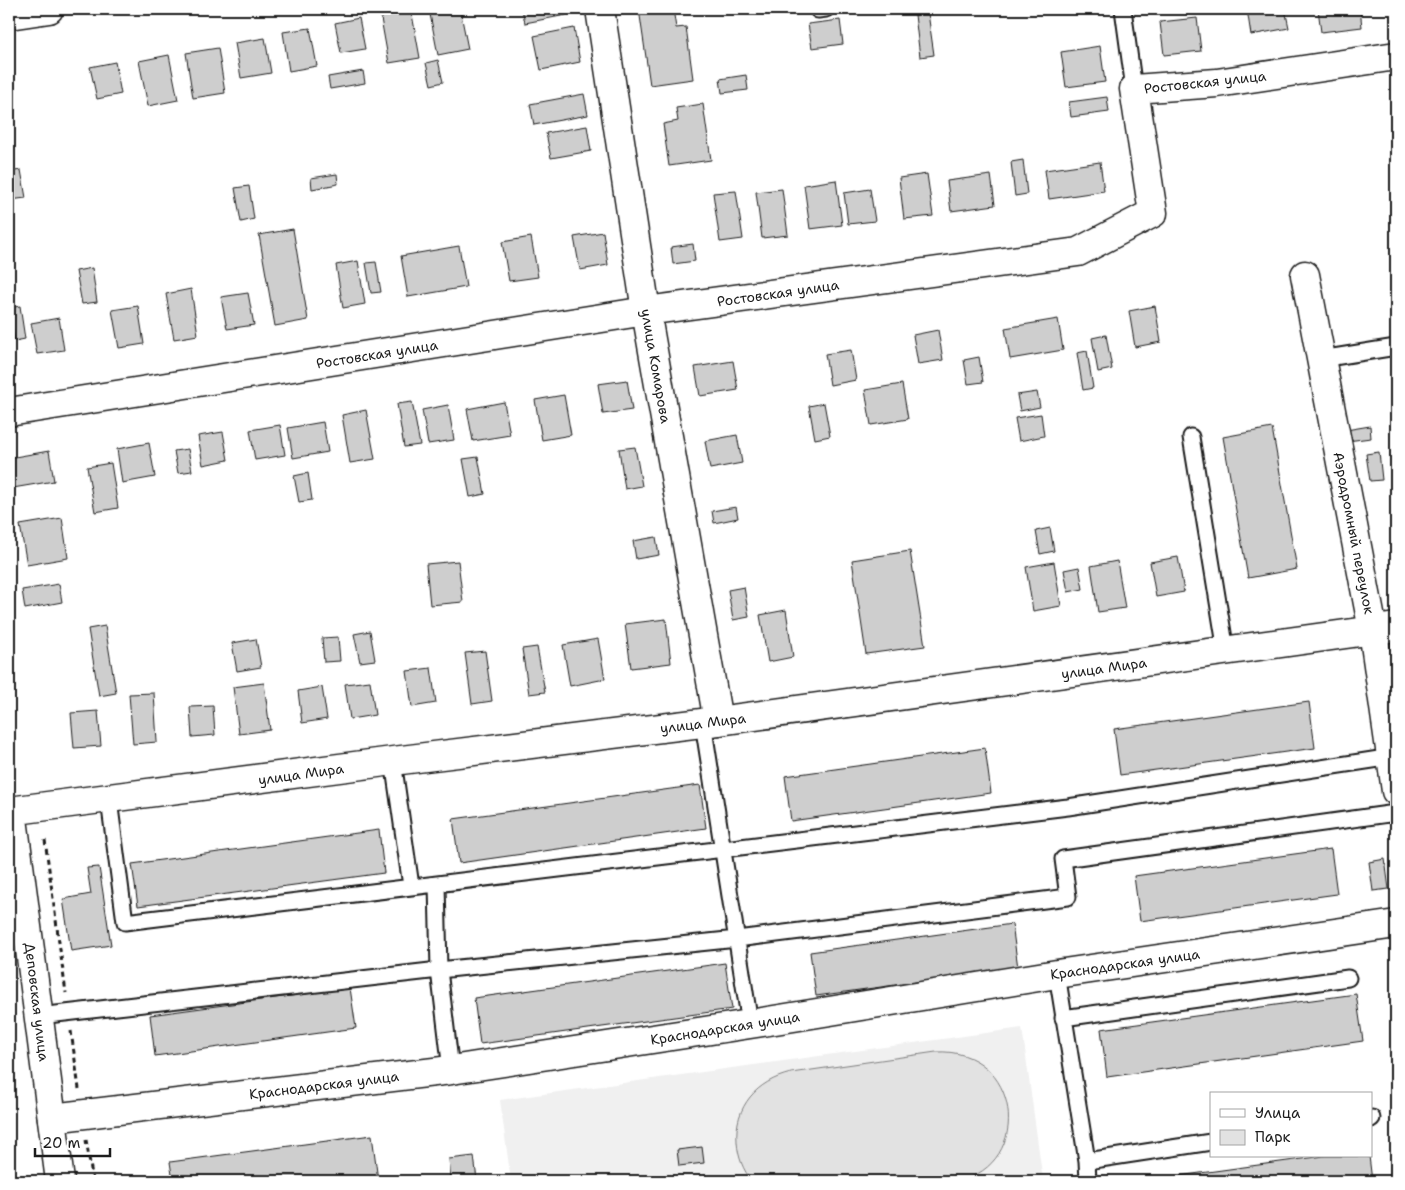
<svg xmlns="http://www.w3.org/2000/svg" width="1405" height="1190" font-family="'Shantell Sans',sans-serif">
<rect width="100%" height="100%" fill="#fff"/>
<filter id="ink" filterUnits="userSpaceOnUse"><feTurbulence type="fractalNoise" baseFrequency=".02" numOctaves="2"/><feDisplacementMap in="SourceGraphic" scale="10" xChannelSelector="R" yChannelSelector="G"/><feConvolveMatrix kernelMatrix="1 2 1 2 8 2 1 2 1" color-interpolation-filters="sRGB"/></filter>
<g filter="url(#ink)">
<path fill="#f0f0f0" d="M1022,1028L1043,1181H511L500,1100Z"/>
<path fill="#e2e2e2" stroke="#7f7f7f" d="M936,1052C1021,1047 1035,1165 958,1181H752C743,1170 738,1157 737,1142C734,1106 757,1081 791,1073Z"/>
<path fill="#cecece" stroke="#1c1c1c" d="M406,9H411L420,58L389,63L380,13Z
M429,9H460L468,49L438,55Z
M522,9H565L566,15L525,23Z
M639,9H673L676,28L686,27L693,79L650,85Z
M1247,9H1285L1289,28L1251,35Z
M1318,9H1360L1362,27L1321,32Z
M928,13L934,55L920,57L915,15Z
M359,18L365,49L341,53L335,23Z
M1197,18L1201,51L1164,55L1160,22Z
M840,20L843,44L812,48L808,24Z
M310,28L317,66L289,71L283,32Z
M574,28L580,62L541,70L534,36Z
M265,38L271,73L241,78L235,43Z
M1100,46L1105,82L1066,87L1061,52Z
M218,48L225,93L193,98L186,53Z
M169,55L178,100L148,106L139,61Z
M438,60L443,82L431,85L426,63Z
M115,62L121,94L97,99L90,67Z
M363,71L365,83L330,89L328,77Z
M746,75L748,90L722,93L720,79Z
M584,94L588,115L534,125L530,104Z
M1107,97L1109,112L1071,117L1069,102Z
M703,104L711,160L669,166L663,124L678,121L676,108Z
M587,126L591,151L551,158L546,133Z
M1023,160L1027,194L1015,196L1011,162Z
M1100,162L1104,191L1049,199L1045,170Z
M21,170L26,198L10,200L9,172Z
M337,174L338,184L312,189L311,178Z
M927,174L933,216L904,219L899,178Z
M991,175L995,205L951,211L947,181Z
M836,180L842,225L810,229L804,185Z
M249,186L254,219L241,222L235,188Z
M782,189L788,235L762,238L756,192Z
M870,189L875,221L848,224L844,193Z
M736,191L743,239L720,242L713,193Z
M293,229L308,320L275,326L259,235Z
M603,232L608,265L580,270L574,237Z
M531,237L538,277L509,281L502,242Z
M693,244L695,261L673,264L671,247Z
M459,246L466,287L408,297L401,256Z
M358,261L365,304L343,308L336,265Z
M376,262L381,292L371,293L366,263Z
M92,268L97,302L82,304L76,271Z
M191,289L198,335L174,339L166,294Z
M248,293L254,325L227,329L221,297Z
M20,306L25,339L15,341L9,308Z
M138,306L144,344L119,348L112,310Z
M1155,306L1161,342L1135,347L1129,311Z
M59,318L64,350L37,354L31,323Z
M1058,319L1063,350L1010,359L1005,328Z
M938,330L943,360L918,364L913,335Z
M1106,335L1112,369L1098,372L1092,338Z
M851,350L856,380L830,385L825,354Z
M1087,351L1093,388L1083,390L1077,353Z
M979,357L983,382L968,384L964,360Z
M733,361L738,390L700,396L695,367Z
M627,380L632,410L603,414L598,384Z
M902,384L908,419L871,425L865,390Z
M1037,392L1040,407L1020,411L1017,395Z
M564,395L571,435L542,440L535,400Z
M412,402L420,445L404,447L397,404Z
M504,402L510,435L473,441L467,409Z
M824,403L830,436L815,439L809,406Z
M448,405L454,440L428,444L422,410Z
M366,410L375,459L350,463L342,415Z
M1041,414L1044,436L1019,441L1015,418Z
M323,422L328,452L293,458L288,428Z
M280,425L285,455L255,460L250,430Z
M1370,426L1371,438L1347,441L1346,430Z
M1272,428L1297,569L1248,578L1223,437Z
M223,432L228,460L203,465L198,436Z
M737,435L742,463L710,469L705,441Z
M149,443L155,477L122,483L117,449Z
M635,447L642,486L625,489L619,449Z
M188,449L192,471L178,473L174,451Z
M49,451L54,481L13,488L9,458Z
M1379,452L1382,480L1370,481L1366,454Z
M478,457L485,494L470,497L463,459Z
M111,463L118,508L95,512L87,467Z
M308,473L312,500L299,502L294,476Z
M736,507L738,518L714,523L712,511Z
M62,518L68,558L27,565L20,525Z
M1050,528L1054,551L1040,554L1036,531Z
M656,537L659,555L636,559L633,541Z
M910,551L925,646L866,654L852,560Z
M1178,557L1184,592L1156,597L1150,562Z
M458,561L463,602L430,605L426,564Z
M1117,561L1125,608L1098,612L1091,566Z
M1054,562L1061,606L1033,611L1026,567Z
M1079,567L1083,589L1068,592L1064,570Z
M59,584L62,602L25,609L22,590Z
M744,587L749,617L733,620L728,590Z
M786,610L793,657L768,662L760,615Z
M666,619L671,663L631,668L625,624Z
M105,626L116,693L99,696L88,629Z
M370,631L375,660L360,662L354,634Z
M338,637L340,661L324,662L322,638Z
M256,639L261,667L237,671L232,643Z
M598,639L605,679L570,686L563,645Z
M537,647L545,692L529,694L522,649Z
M485,651L492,701L472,704L465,653Z
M431,668L436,703L412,707L407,671Z
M370,681L375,715L350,719L345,684Z
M264,683L270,730L239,734L233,687Z
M322,687L327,719L302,723L298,691Z
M154,693L157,742L133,744L129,694Z
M1309,702L1315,748L1120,775L1114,729Z
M213,706L215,735L192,737L190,707Z
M98,711L101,746L74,748L71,713Z
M985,748L991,793L791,821L785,776Z
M700,785L706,828L459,863L453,819Z
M379,830L384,873L138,906L132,864Z
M1331,849L1337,894L1140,921L1134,876Z
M1385,859L1389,889L1373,891L1369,862Z
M99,867L111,945L71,951L63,899L91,894L87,868Z
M1012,924L1018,968L816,996L810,952Z
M725,963L732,1009L480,1044L474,998Z
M350,988L356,1028L155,1056L150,1015Z
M1356,994L1363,1041L1107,1077L1101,1029Z
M372,1135L378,1180L366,1181H173L170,1162Z
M702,1147L704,1163L679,1166L677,1150Z
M474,1156L477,1180L451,1181L449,1159Z
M1324,1156H1369L1372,1181H1142Z"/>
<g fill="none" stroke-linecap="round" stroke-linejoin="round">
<g stroke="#1c1c1c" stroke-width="19">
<path id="lane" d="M1123,9L1134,89
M818,10L826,9
M1321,359L1396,347
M1191,437L1226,651
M703,723L750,1024
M393,761L411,886
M109,800L125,922L1068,807L1392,757
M437,884L439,970L451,1070
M1057,974L1087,1161L1088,1181
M39,1016L439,970L737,939L1068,897L1063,859L1396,813
M1063,1018L1348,978
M1371,1119L1372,1118
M1087,1161L1211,1142"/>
</g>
<g stroke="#1c1c1c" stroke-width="31">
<path id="street" d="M600,9L646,311L718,721
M9,15L49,9
M1305,275L1373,630L1396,791
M9,412L646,311L1078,252L1153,213L1134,89L1217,83L1396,56
M52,1118L451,1070L750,1024L1057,974L1396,924"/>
</g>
<g stroke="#1c1c1c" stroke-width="31">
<path id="secondary" d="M9,811L393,761L718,721L1396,627
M12,811L60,1181"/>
</g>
<path stroke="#1c1c1c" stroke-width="3" stroke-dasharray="5 4" stroke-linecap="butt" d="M45,840L66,993
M71,1031L79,1089
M86,1140L93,1181"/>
<use href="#lane" stroke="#fff" stroke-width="15"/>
<use href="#street" stroke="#fff" stroke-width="28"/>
<use href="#secondary" stroke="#fff" stroke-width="28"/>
</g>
</g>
<g text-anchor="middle" stroke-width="5" stroke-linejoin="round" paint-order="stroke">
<g font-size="14" fill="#1c1c1c" stroke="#fff">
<text transform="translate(1205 82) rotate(-6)" y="5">Ростовская улица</text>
<text transform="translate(778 293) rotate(-8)" y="5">Ростовская улица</text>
<text transform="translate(377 354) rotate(-9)" y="5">Ростовская улица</text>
<text transform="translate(656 366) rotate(80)" y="5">улица Комарова</text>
<text transform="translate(1354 533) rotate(79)" y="5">Аэродромный переулок</text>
<text transform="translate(1104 668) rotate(-8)" y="5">улица Мира</text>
<text transform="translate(703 723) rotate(-7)" y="5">улица Мира</text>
<text transform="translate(301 774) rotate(-8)" y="5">улица Мира</text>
<text transform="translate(1125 964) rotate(-8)" y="5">Краснодарская улица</text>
<text transform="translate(37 1002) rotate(83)" y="5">Деповская улица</text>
<text transform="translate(725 1028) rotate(-9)" y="5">Краснодарская улица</text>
<text transform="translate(324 1085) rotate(-7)" y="5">Краснодарская улица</text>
</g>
</g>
<rect width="1405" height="1190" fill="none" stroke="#fff" stroke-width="30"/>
<rect x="15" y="15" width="1375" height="1160" fill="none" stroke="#1c1c1c" stroke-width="2" filter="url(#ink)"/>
<rect x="1210" y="1092" width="162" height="65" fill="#ffffff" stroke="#a4a4a4"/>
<rect x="1220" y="1109" width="25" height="8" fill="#ffffff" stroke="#a4a4a4"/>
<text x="1255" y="1118" font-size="15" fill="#1c1c1c">Улица</text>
<rect x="1220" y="1130" width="25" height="15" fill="#e2e2e2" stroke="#a4a4a4"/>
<text x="1255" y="1142" font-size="15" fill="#1c1c1c">Парк</text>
<path d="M35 1148v8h75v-8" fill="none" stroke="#1c1c1c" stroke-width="2.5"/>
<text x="42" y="1148" font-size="15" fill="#1c1c1c" stroke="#ffffff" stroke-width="4" paint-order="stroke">20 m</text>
</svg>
